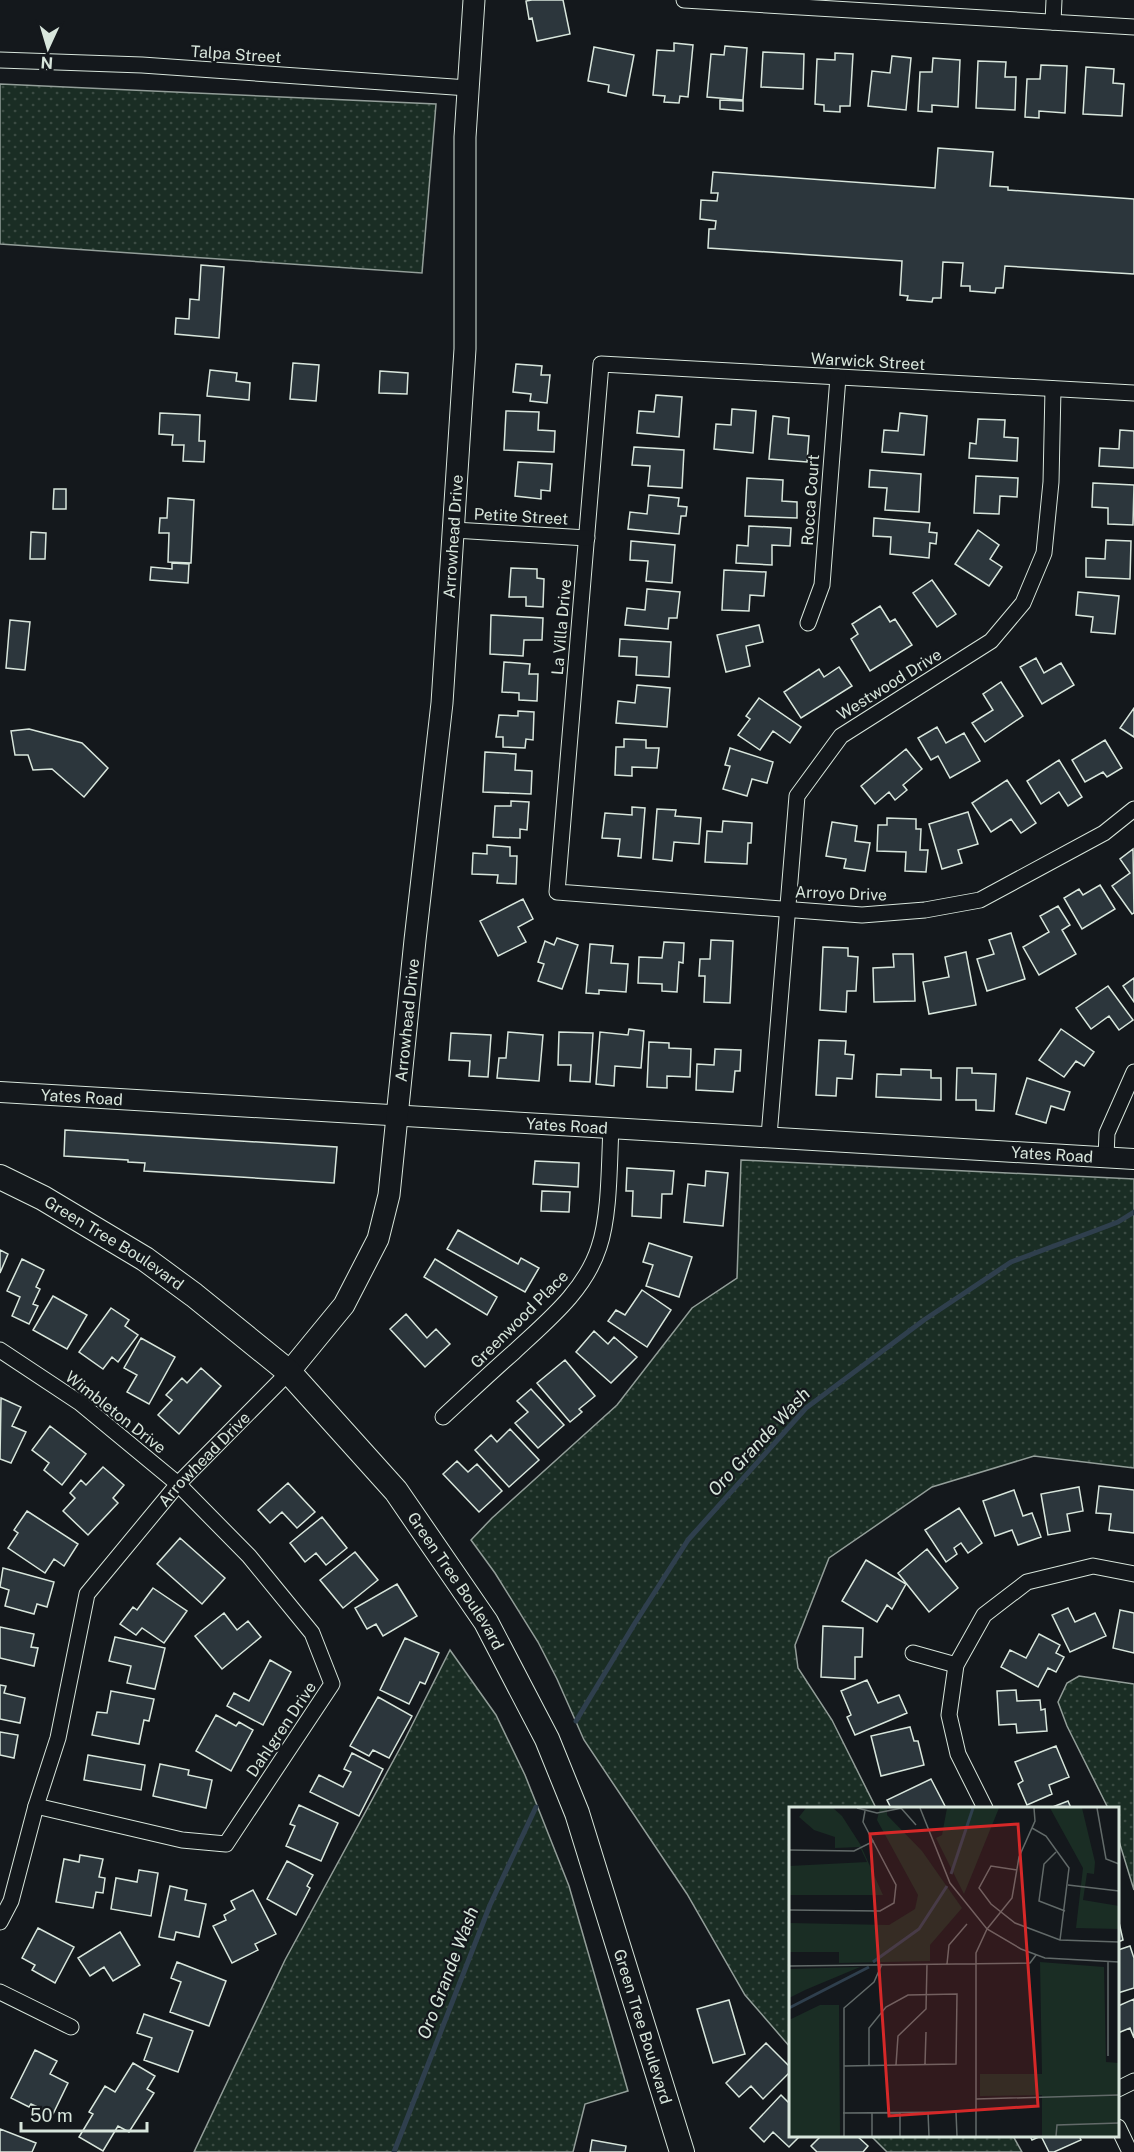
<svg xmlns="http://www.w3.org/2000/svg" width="1134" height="2152" font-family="'Public Sans',sans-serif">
<defs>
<pattern id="green-dots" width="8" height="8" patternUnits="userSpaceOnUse" patternTransform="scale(1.5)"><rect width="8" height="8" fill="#1a2d24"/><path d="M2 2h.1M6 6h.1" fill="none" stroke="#3b4b43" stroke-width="1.8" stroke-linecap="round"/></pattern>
</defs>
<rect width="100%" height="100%" fill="#14181c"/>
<path fill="url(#green-dots)" stroke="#939e99" stroke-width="1.5" d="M0,84L436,104L422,273L0,244Z
M741,1160L1134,1179V1468L1034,1456L932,1487L829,1558L795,1645L798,1668L832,1720L876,1808H790V2047L745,1995L687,1894L584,1740L557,1679L538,1642L495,1573L471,1540L492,1518L617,1405L692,1308L737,1278Z
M450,1650L496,1715L525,1775L569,1886L628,2091L585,2104L573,2152H194L285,1960L405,1739Z
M1079,1676L1134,1684V1890L1118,1838V1808H1108L1067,1726L1058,1702L1067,1683Z
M871,2136H1013L1022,2152H887Z"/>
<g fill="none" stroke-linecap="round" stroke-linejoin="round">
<path stroke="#2f3f4d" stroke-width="5" d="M576,1721L635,1623L688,1540L806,1408L924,1320L1011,1262L1097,1230L1118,1222L1134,1212
M394,2152L490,1905L536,1807"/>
</g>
<path fill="#2c363c" stroke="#d8e6dc" stroke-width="1.5" d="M532,0H563L570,34L537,41L532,18L529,19L526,1Z
M674,43L693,45L688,97L680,96L679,103L664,102L665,96L653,95L657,50L674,51Z
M725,46L747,48L743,100L707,97L711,54L724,55Z
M594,47L634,55L626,96L608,92L609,85L588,81Z
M763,52L804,54L803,89L761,87Z
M835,53L853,54L850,106H840V112L824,111V105L815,104L817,59L835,60Z
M892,56L911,58L906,110L868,106L872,71L890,73Z
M933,58L960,60L958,107L932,105V112L918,111L920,72H932Z
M978,61L1006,62L1005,77H1016L1015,110L976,108Z
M1041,65L1067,66L1065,113L1039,111V118L1025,117L1027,79H1040Z
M1086,67L1114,69L1113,83L1124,84L1122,116L1083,114Z
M720,100L743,101V111L720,109Z
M938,148L993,152L990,186L1008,187V190L1134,199V274L1005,266L1003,288H996L995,293L970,291V286H961L963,263L943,262L941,298H933L932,302L907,300L908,296L900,295L902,261L708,248L709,229H715L716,221L700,219L701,200L717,201L718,193H711L713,172L935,188Z
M201,265L224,267L219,338L175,334L176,318L189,319L190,299L199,300Z
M293,363L319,365L316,401L290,399Z
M516,364L542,366L541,375H550L547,403L530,401L531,394L513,392Z
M210,370L237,373L236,381L250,383L249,400L207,396Z
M380,371L408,373L407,394L379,393Z
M656,395L682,397L679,437L637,433L639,411L654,412Z
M732,409L756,411L753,453L714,449L716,424L731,425Z
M506,411L539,412L538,430L555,431L554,452L504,450Z
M160,413L200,415L199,441H205L204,462L183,461L184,445H172L173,435L159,434Z
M900,413L927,416L924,455L882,452L884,430L898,431Z
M773,416L789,418L788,434L809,436L807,462L769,459Z
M978,419L1005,420L1004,437L1018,438L1017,461L969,458L970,443L976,444Z
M1120,430L1134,431V468L1099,466L1100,448L1119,449Z
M634,447L684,450L682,488L648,486L650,466L632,465Z
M518,462L552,464L550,491L541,490V499L515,496Z
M870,470L921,474L919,512L885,510L887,488L869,487Z
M976,476L1018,478L1017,497L1000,496L999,514L974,513Z
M747,478L783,480L782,501L797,502V518L745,516Z
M1093,483L1134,485L1133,525L1108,524V508L1092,507Z
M54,489H66V509H53Z
M649,495L679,498L678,506L687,507L686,516H681L679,534L628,529L630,512L647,514Z
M168,498L194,500L191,563L168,562L169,533H159L160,518H167Z
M874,518L930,523L929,532L937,533L936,544L930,543L929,558L890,554L891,537L873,536Z
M749,526L791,528L790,546L772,545V565L736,563L737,545L748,546Z
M978,530L999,545L990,559L1002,567L989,586L955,564Z
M31,532L46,533L45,559H30Z
M1106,540L1131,541L1130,579L1086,577V558L1105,559Z
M631,541L675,545L672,583L646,581L648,561L630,560Z
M172,563L189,564L188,583L150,580L151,567L172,569Z
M511,568L537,569V578L544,579L543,607L526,606V597H509Z
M724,570L766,572L764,596L750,595L749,611L722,610Z
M932,580L956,614L937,627L913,593Z
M647,589L680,592L677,618H669L668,629L625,625L627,608L645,610Z
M1078,592L1119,596L1115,634L1091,632L1093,617L1076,615Z
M880,606L890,622L895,619L912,645L870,671L851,639L858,634L852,624Z
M491,615L543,618L542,640H524L523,656L490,654Z
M10,620L30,622L25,670L6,668Z
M759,625L763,642L746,646L750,666L726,672L717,635Z
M620,639L671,642L669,677L636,675L637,657L619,656Z
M1036,658L1044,673L1061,663L1074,685L1042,704L1020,667Z
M504,662L530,664L529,674H538L537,701L519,700V693L502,692Z
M839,667L852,686L801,718L784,692L819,669L824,677Z
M1001,682L1023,716L985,742L972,723L993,710L983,694Z
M637,685L670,688L667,727L616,723L618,701L635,703Z
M759,698L801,727L790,743L773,731L760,750L738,735L750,719L746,716Z
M1134,708V737L1120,728Z
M518,711L534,712L533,740L526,739L525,748L503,747V737H496L499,715L518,716Z
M937,727L946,743L964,733L980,761L950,778L938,756L931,760L918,738Z
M29,729L82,743L108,768L84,797L52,769L33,770L28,755H15L11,731Z
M624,739L646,740V748H659L657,768L632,767V776L615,775L616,747H624Z
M1105,740L1122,768L1107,777L1103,772L1085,782L1072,760Z
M730,748L773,762L767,783L752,779L747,796L723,789L730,766L725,765Z
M906,749L922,769L903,785L907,790L895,800L889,792L875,804L861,786Z
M485,752L516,754L515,770L532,771L531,794L483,792Z
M1059,760L1082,797L1068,806L1059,792L1041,804L1027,781Z
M1007,780L1036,823L1021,833L1011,819L991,832L972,803Z
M511,801L529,802L527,830L520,829V838L493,837L495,806H511Z
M632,807L645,808L641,858L618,856L620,839L602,838L605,813L632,815Z
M657,809L676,810L675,816L701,818L699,844L674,842L672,861L653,859Z
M968,812L978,844L958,850L962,863L942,869L929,824Z
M887,818L916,819V829H921L920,850H928L926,872L905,871L906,852L877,851L878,825H887Z
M723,821L752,823L751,843H748L747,864L705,862L707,831L722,832Z
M832,822L857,826L855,841L870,843L865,871L844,868L846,859L826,856Z
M487,845L510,847V856H517L516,884L497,883L498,875L472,874L473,853L487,854Z
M1133,849L1134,913L1132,914L1112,886L1130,873L1120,859Z
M1100,885L1115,909L1082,929L1064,898L1079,889L1083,895Z
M523,899L533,919L518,927L526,942L498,956L480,921Z
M1058,906L1070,925L1062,930L1076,954L1039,975L1023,947L1049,932L1040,916Z
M1011,933L1025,979L987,991L977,959L994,954L989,940Z
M557,938L578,945L562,989L538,981L544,964L538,962L545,941L554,945Z
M711,940L733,941L730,1003L704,1002L705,976H699L700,959H710Z
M664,942L684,943L683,963L679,962L677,992L662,991V984L638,983L639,957L662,958Z
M590,944L613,946L611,963L628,964L626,992L599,990V994L586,993Z
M823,947L848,948V956L858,957L856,991H847L846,1012L820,1010Z
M966,952L976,1005L929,1014L923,982L949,977L945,957Z
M893,954H913L915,1001L874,1002L873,968L894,967Z
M1134,978V1002L1123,986Z
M1108,986L1133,1020L1119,1030L1109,1016L1091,1029L1076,1008Z
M629,1029L644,1031L641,1068L615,1066L614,1086L596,1084L600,1032L628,1035Z
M1061,1029L1094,1052L1084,1066L1076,1061L1064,1077L1039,1060Z
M508,1032L543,1035L539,1081L497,1078L499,1058H506Z
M559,1032L593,1033L590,1082L570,1081L571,1065H558Z
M451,1033L491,1035L488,1077L469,1076L470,1061L449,1060Z
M819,1040L846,1041L845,1054L854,1055L852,1079L837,1078L836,1096L816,1095Z
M649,1042L669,1043V1048L691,1049L690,1077L667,1076V1088L647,1087Z
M715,1049L741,1050L740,1071H735L733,1092L696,1090L697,1064L714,1065Z
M957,1068H972V1073L996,1074L994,1111L976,1110V1100H956Z
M901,1069L931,1070V1078H941V1100L876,1097L877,1074L901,1075Z
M1027,1078L1070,1092L1064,1110L1051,1106L1046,1123L1016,1114Z
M65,1130L337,1147L334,1183L144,1171L145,1163L128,1162V1160L64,1156Z
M535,1161L579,1163L578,1187L533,1184Z
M627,1168L674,1171L672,1194H662L661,1218L632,1216L633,1191H626Z
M706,1171L728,1173L723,1226L684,1222L688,1184L705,1186Z
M542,1191L570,1192L569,1212L541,1211Z
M458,1230L518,1264L521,1258L539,1268L525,1292L447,1249Z
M649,1243L692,1257L679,1297L646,1286L653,1265L643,1262Z
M0,1250L8,1254L0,1273Z
M22,1259L44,1270L36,1287L40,1289L33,1304L38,1306L29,1324L12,1316L20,1297L7,1291Z
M435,1259L497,1297L487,1315L424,1277Z
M642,1290L671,1310L647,1347L608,1321L616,1310L625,1315Z
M53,1296L87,1315L67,1349L33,1330Z
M111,1308L129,1320L125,1326L138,1335L118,1362L112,1357L103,1369L79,1352Z
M406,1314L427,1338L436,1329L450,1344L425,1367L390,1329Z
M594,1331L608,1344L614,1337L637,1357L611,1383L576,1352Z
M141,1338L175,1357L149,1404L127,1392L137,1375L124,1368Z
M565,1360L595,1396L579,1409L582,1412L570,1422L537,1383Z
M201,1368L221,1386L179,1434L158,1415L172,1400L166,1395L182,1378L187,1383Z
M531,1389L564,1425L538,1448L515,1423L528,1412L517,1401Z
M1,1398L21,1407L12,1426L26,1432L11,1463L0,1459Z
M50,1426L86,1454L62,1485L44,1470L49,1463L32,1450Z
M510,1429L539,1460L509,1487L475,1450L491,1435L497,1442Z
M457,1461L468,1472L477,1464L502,1491L479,1512L443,1474Z
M103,1467L124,1485L113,1498L118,1503L88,1535L63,1511L75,1498L70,1493L81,1480L86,1485Z
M288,1483L315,1512L297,1528L282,1512L270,1523L258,1510Z
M1099,1486L1134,1490V1533L1109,1530L1111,1514L1096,1513Z
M1079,1487L1083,1511L1067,1514L1070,1531L1048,1535L1041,1494Z
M1014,1490L1023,1516L1032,1513L1041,1537L1018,1545L1012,1530L995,1536L983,1501Z
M959,1508L982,1543L968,1553L961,1543L954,1548L957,1554L946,1562L925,1530Z
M27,1511L78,1544L64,1566L54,1559L45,1573L8,1548L18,1533L14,1530Z
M322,1517L347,1548L326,1565L316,1553L305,1562L290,1543Z
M180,1538L225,1578L202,1604L157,1564Z
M927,1549L958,1588L929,1612L898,1573Z
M355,1552L378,1580L343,1608L320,1580Z
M866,1560L906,1584L892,1609L887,1605L877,1622L842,1601Z
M3,1568L54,1582L47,1607L37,1604L34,1614L5,1606L9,1590L0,1587Z
M397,1584L417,1616L383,1636L376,1624L367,1629L355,1608Z
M153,1588L187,1611L164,1643L142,1628L136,1635L120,1624L133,1607L137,1610Z
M1068,1608L1075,1622L1095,1613L1106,1636L1070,1652L1052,1615Z
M1120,1610L1134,1613V1653L1113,1648Z
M224,1613L237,1630L248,1621L261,1637L222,1669L195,1636Z
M823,1626L863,1628L862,1657H855V1679L821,1677Z
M0,1627L34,1634L31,1647L38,1648L34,1666L0,1658Z
M1039,1634L1060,1645L1056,1653L1064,1657L1056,1672L1048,1668L1038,1687L1001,1667L1010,1650L1026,1658Z
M115,1637L165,1648L155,1689L127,1683L131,1666L109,1661Z
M405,1638L439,1653L425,1684L420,1682L409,1704L380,1690Z
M270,1660L291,1672L263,1725L227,1706L234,1693L249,1701Z
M867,1680L878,1703L899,1695L907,1713L855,1735L847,1717L851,1715L841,1691Z
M0,1685L6,1686L4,1693L25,1698L20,1723L0,1719Z
M1016,1690L1017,1701L1040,1700L1041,1710L1045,1709L1047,1731L1017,1733L1016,1724L999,1725L997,1691Z
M111,1691L154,1699L149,1721L144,1720L139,1744L92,1735L97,1712L107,1713Z
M378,1697L412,1716L389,1758L373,1750L369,1756L350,1746Z
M216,1715L236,1726L239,1722L253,1730L231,1771L196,1751Z
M910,1727L914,1741H918L924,1765L881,1776L871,1736Z
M0,1732L18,1735L14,1758L0,1755Z
M1056,1746L1069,1777L1049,1785L1052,1794L1027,1805L1018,1784L1023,1781L1015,1762Z
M352,1753L383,1769L359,1816L310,1792L319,1775L343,1787L351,1772L344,1769Z
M88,1755L145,1765L141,1790L84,1780Z
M160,1764L189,1770L188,1775L212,1780L206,1808L153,1796Z
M931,1779L946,1808H891L887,1800Z
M1068,1801L1071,1808H1050Z
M299,1805L338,1823L321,1861L286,1846L295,1826L290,1824Z
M80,1855L103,1859L99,1877L105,1878L103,1893L96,1892L93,1908L56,1902L64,1859L79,1862Z
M287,1861L313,1875L307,1886L310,1888L296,1915L267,1899Z
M139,1870L158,1873L151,1916L111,1909L116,1878L137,1882Z
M170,1886L187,1890L185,1900L206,1904L199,1937L176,1932L174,1940L159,1937Z
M253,1890L276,1934L255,1944L258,1950L232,1963L213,1926L226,1920L224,1915L235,1909L231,1901Z
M1118,1918L1123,1940L1118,1942Z
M38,1928L74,1947L55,1983L32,1970L35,1965L22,1958Z
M120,1932L140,1965L113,1981L104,1967L90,1976L78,1958Z
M1130,1946L1134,1958V1988L1118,1993V1950Z
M177,1962L226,1981L209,2026L170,2012L181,1982L171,1978Z
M1134,1999V2038L1130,2028L1118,2033V2006Z
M729,2000L745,2054L713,2063L697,2009Z
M144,2014L193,2031L178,2072L144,2060L152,2038L137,2033Z
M766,2043L790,2067V2072L763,2099L751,2086L739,2097L726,2083Z
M35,2050L57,2061L50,2074L68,2083L53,2114L31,2104L29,2107L11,2098Z
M133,2063L155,2076L147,2089L154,2093L129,2132L118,2126L103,2151L79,2137L93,2114L89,2112L105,2086L115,2092Z
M781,2095L790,2104V2136H800L789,2147L773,2132L764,2142L750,2128Z
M0,2129L36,2143L32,2152H0Z
M821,2136H857L868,2146L863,2152H817L811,2146Z
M1030,2136H1079L1081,2140L1054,2152H1049L1041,2136L1032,2140Z
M592,2140L626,2146L625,2152H590Z"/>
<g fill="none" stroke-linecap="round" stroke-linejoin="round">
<g stroke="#d8e6dc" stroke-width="17">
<g id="minor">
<path d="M684,0L1134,27"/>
<path d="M1053,22L1054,0"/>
<path d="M0,60L142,65L468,88"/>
<path d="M1134,393L601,364L557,892L862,915L925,910L980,900L1104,833L1134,809"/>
<path d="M454,530L587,538"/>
<path d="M808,623L822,585L838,377"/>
<path d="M769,1136L797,796L841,736L991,641L1023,603L1044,553L1051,482L1053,389"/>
<path d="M1106,1157L1107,1133L1134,1072"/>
<path d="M0,1350L80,1403L178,1484L249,1556L312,1633L332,1684L226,1844L182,1840L36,1806"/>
<path d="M443,1417C467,1395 490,1373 514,1352C547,1321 585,1291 599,1247C610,1215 609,1163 611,1128"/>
<path d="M913,1653L956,1665"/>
<path d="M985,1808L958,1754L949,1715L956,1665L984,1615L1027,1582L1093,1566L1134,1574"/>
<path id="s1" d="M0,1922L11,1901L36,1806L58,1738L87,1594L178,1484L289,1372"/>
<path d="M0,1992L71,2027"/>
<path d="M1118,2089L1134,2081"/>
<path d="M1118,2127L1130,2152"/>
</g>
</g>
<g stroke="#d8e6dc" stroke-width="22">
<g id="tertiary">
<path id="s2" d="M0,1092L1134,1159"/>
</g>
</g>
<g stroke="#d8e6dc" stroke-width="23">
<g id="secondary">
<path id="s3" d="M289,1372L344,1305L378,1239L389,1195L415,940L442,703L465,349V137L474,0"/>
</g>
</g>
<g stroke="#d8e6dc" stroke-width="26">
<g id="primary">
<path id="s4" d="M0,1177L43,1198L145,1259L194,1295L289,1372L396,1491L486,1622L547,1739L577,1813L682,2152"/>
</g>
</g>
<use href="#minor" stroke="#14181c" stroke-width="15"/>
<use href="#tertiary" stroke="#14181c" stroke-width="20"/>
<use href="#secondary" stroke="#14181c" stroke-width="21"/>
<use href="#primary" stroke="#14181c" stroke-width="24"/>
</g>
<g text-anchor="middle" stroke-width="4.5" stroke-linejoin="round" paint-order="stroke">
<g font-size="16" fill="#d8e6dc" stroke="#14181c">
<text transform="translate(236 54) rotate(4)" y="6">Talpa Street</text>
<text transform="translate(868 361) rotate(3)" y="6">Warwick Street</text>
<text transform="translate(810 500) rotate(-86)" y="6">Rocca Court</text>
<text transform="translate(521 516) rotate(3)" y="6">Petite Street</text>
<text dy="6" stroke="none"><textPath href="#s3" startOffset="868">Arrowhead Drive</textPath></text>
<text transform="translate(561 627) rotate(-85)" y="6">La Villa Drive</text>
<text transform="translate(889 684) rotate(-32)" y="6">Westwood Drive</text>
<text transform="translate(841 893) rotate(2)" y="6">Arroyo Drive</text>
<text dy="6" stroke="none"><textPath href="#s3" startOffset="382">Arrowhead Drive</textPath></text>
<text dy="6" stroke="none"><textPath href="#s2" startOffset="82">Yates Road</textPath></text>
<text dy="6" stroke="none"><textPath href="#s2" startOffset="568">Yates Road</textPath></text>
<text dy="6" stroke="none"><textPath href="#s2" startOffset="1054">Yates Road</textPath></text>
<text dy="6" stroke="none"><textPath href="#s4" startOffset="132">Green Tree Boulevard</textPath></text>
<text transform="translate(519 1319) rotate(-45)" y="6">Greenwood Place</text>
<text transform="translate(116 1412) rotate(38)" y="6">Wimbleton Drive</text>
<text dy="6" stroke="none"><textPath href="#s1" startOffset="519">Arrowhead Drive</textPath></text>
<text dy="6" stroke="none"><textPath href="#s4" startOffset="618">Green Tree Boulevard</textPath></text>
<text transform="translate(281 1729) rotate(-56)" y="6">Dahlgren Drive</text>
<text dy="6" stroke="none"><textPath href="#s4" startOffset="1104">Green Tree Boulevard</textPath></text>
</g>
<g font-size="18" font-style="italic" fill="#d8e6dc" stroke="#14181c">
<text transform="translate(759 1442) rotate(-47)" y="6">Oro Grande Wash</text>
<text transform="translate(448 1973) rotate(-69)" y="6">Oro Grande Wash</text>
</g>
</g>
<g transform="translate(789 1807)">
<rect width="330" height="330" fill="#14181c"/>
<path d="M17,1H44L53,9L71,37L94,88H0V59L78,55L71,40L46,41V30L25,23L10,10ZM91,1H98V8L133,44L173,101L141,138V154L50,156V145H0V116L100,118L126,102L129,88L88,13ZM158,1H210L175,87L147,31L153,28ZM261,1H293L306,55L305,67L298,66L294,93L330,99V122L287,121L294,61ZM251,155L315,160L317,255L330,256V329H253V288L191,289V267H253ZM71,160L16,183L0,191V162ZM31,198H50L51,329H0V213Z" fill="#1a2d24"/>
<path fill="none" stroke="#2f3f4d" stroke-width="3" d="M162,67L184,1M84,155L130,122L158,79M0,201L80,160"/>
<path fill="none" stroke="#626a69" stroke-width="1.5" d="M68,1L88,6L113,1M112,1L127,18M131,1L161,76L198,122L232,142L256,151L330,155M308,1L317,52L330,57M243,21L257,29L280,61L271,133M0,43L65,44L85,34M267,45L255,57L250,94L276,104M228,63L202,59L190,81L202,97L226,116L271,133L330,135M279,78L330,84M0,103L91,104L105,96L107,78L74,15L76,4M198,122L223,91L230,50L246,14L245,1M319,155V249M158,157L160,138L178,117M0,159L241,156L247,148M136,257L137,225M107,258L109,229L137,202L138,157M55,259L167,257L168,187L119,188L97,200L80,221V258M187,292L330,288M139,305L140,329M54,306L167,305L168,329M83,306V329M111,306V329M55,329V201L85,175L93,157M187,329V146L198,122M267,329L268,318L330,316"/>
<path fill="#d62828" fill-opacity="0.15" stroke="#d62828" stroke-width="3" d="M229,17L249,299L100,309L81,27Z"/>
<rect width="330" height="330" fill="none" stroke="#d8e6dc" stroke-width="3"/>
</g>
<g transform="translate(48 48) rotate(184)" stroke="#14181c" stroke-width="4.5" paint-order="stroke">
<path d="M0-4.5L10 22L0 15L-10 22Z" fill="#d8e6dc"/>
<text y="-9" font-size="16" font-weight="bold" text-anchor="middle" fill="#d8e6dc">N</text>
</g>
<path d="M21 2122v9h126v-9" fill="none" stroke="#d8e6dc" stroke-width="3"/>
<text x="30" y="2122" font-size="18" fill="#d8e6dc" stroke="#14181c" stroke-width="4.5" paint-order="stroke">50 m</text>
</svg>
